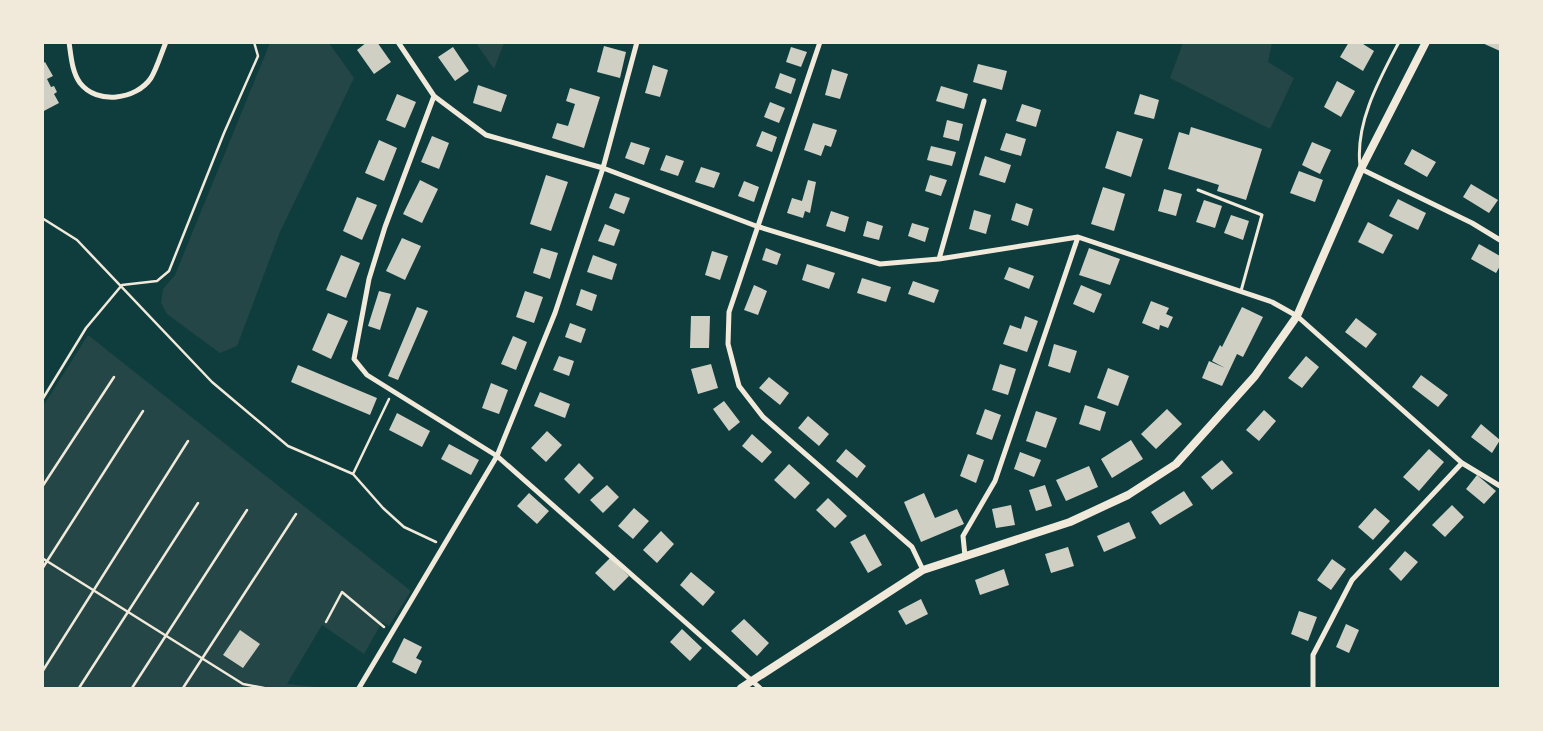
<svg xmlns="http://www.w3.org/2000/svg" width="1543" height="731" font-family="'Noto Sans',sans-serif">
<rect width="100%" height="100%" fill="#0f3d3e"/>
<path fill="#244646" d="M270,43H329L354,78L280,232L237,346L220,353L167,314L161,303L163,289L175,275Z
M476,43H504L494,69Z
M1183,43H1272L1268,62L1294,78L1270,129L1170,78Z
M88,335L411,591L389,626L382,622L364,654L322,625L287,684L326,688H43L42,408Z"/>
<path fill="#cfcfc3" d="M367,42H377L391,62L374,74L357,50Z
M1349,42H1360L1374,51L1363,71L1340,57Z
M1480,42H1500V51Z
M604,46L626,52L620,78L597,72Z
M453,47L469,71L455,81L438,57Z
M791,47L807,52L801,67L786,62Z
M45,62L53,76L47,79L51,87L54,86L57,92L54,94L59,103L42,112V64Z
M978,64L1007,71L1002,90L973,82Z
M653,65L668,70L660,97L645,93Z
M832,69L848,74L840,99L825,95Z
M780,73L796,79L791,94L775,88Z
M1337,81L1355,91L1341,117L1324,107Z
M478,85L507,95L501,112L473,103Z
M941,86L968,94L964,109L936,101Z
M570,88L600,97L584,148L552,138L557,123L568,126L575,104L566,101Z
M397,94L416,102L405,128L386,120Z
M1140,94L1159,100L1154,119L1134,114Z
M770,102L785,108L779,123L764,117Z
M1022,104L1041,110L1036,127L1016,121Z
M947,120L963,124L959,141L943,137Z
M813,123L837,130L831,147L825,145L821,156L804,150Z
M1191,127L1262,149L1246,200L1217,191L1219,185L1168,169L1179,132L1189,135Z
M762,131L777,137L772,152L756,146Z
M1117,131L1143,139L1131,177L1105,168Z
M1006,133L1026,139L1021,156L1000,150Z
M432,136L449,143L439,169L421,162Z
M379,140L397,148L384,181L365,173Z
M631,142L650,148L644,165L625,158Z
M1312,142L1331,150L1320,174L1302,165Z
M931,146L956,152L952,166L927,160Z
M1412,149L1436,162L1427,177L1404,164Z
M666,155L684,161L678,176L660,170Z
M985,156L1011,165L1005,183L979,175Z
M701,167L720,173L714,188L695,182Z
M1299,171L1323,180L1315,202L1290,193Z
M546,175L568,182L551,231L530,224Z
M930,175L947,180L941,196L925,191Z
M420,180L438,189L422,223L403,214Z
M808,180L816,182L810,213L805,211L803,218L787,213L792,198L802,201Z
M744,181L759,187L754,202L738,196Z
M1471,184L1498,200L1489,213L1463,197Z
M1103,187L1125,194L1114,231L1091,224Z
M1164,189L1182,194L1176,216L1158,211Z
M615,193L630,198L624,214L609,208Z
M357,197L377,205L362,240L343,231Z
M1398,199L1426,213L1418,230L1389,216Z
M1204,200L1222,206L1215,228L1196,222Z
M1016,203L1033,209L1028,226L1011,220Z
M974,210L991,215L986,234L969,229Z
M831,211L849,217L845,232L826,226Z
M1231,215L1249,221L1243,240L1224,233Z
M867,221L883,226L879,240L863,236Z
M1368,222L1393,235L1383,254L1358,242Z
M912,223L929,228L925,242L908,236Z
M605,224L620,230L614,246L598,241Z
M402,238L421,246L405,280L386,271Z
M1479,244L1500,256V266L1496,273L1471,259Z
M541,248L558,253L550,279L533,273Z
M766,248L781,254L777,265L762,260Z
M1089,248L1120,259L1110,285L1079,275Z
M712,251L728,256L720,280L705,275Z
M341,255L360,263L346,298L326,290Z
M593,255L617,264L612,280L587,272Z
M807,264L835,273L829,289L802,280Z
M1009,267L1034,276L1029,289L1004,279Z
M862,278L891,287L886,302L857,293Z
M913,281L939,290L934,303L908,294Z
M754,285L767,291L758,315L744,310Z
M1081,285L1102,294L1094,313L1073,304Z
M581,289L597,295L592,311L576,305Z
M379,291L391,294L380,330L368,326Z
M525,291L543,297L534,323L516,317Z
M1151,301L1169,308L1166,314L1173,317L1168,328L1160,325L1159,330L1142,323Z
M417,307L428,311L398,380L388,376Z
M1242,307L1263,317L1243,357L1237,354L1222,386L1202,378L1209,361L1225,368L1212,361L1220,345L1222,347Z
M328,313L348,321L331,359L312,350Z
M691,316H710L709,348H690Z
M1025,316L1038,321L1027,352L1003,344L1010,325L1021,329Z
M1356,318L1377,334L1366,348L1345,332Z
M570,323L586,329L581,343L565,337Z
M513,336L527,342L516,370L501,364Z
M1054,344L1077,351L1070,373L1048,366Z
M559,356L574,361L569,376L553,370Z
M1306,356L1319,367L1302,388L1288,378Z
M711,364L718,388L698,394L691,369Z
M1000,364L1016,369L1008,395L992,390Z
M298,365L377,398L370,415L291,382Z
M1108,368L1129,376L1118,406L1097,398Z
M1421,375L1448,395L1438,407L1412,387Z
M769,377L789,393L780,405L759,388Z
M491,383L508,390L499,414L482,408Z
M540,392L570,404L565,418L534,406Z
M724,401L740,422L729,431L713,409Z
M1085,405L1106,412L1100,431L1079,424Z
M985,409L1001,415L992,440L976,434Z
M1167,409L1182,424L1156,449L1141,434Z
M1264,410L1276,421L1259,441L1246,430Z
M1036,411L1057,418L1046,448L1026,441Z
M397,413L430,431L422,447L389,430Z
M808,416L829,434L819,446L798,428Z
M1481,424L1500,440L1492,453L1471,437Z
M547,431L562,445L546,462L531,448Z
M752,434L772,452L762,463L742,446Z
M1131,440L1143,459L1112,478L1101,459Z
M449,444L479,460L471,475L441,459Z
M846,449L866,466L857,478L836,461Z
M1429,449L1444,462L1419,491L1403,477Z
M1020,452L1041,460L1034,477L1014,469Z
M968,454L984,460L976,483L960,476Z
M1222,460L1233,473L1212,490L1201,477Z
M579,463L594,478L579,494L564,479Z
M789,464L810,483L795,499L774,480Z
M1089,466L1098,487L1066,501L1056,480Z
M1477,475L1496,491L1484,504L1466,489Z
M607,485L619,497L603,513L590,500Z
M1045,485L1052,506L1036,511L1029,490Z
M1184,491L1193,505L1160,525L1151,512Z
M529,493L549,511L537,524L517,506Z
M924,493L935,518L957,509L964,524L921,542L904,502Z
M828,498L847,516L835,528L816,510Z
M1011,505L1015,525L996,528L992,509Z
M1452,505L1464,517L1445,537L1432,525Z
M634,508L649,521L633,539L618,526Z
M1375,508L1390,521L1373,540L1358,527Z
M1129,522L1136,538L1104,552L1097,536Z
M661,531L674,544L657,563L643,550Z
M865,534L882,565L868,573L850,542Z
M1068,547L1074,566L1051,573L1045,554Z
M1405,551L1418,562L1401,581L1389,569Z
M610,558L629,576L614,591L595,573Z
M1332,559L1346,569L1331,590L1317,580Z
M1004,569L1009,585L980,595L975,580Z
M691,572L715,592L703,606L680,585Z
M921,599L928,614L906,625L898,611Z
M1299,611L1317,617L1308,641L1291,634Z
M744,619L769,643L757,656L731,631Z
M1346,624L1359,630L1349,653L1336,647Z
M682,629L702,648L690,661L670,642Z
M240,630L260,644L243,668L223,655Z
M404,638L422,647L416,658L422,661L416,674L392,662Z"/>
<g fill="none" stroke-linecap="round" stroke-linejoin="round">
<path stroke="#f1e9da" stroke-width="2.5" d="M42,218L77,240L212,382L288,446L353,474L389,399
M42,400L86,328L122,285L157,281L169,271L224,133L258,56L254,42
M353,474L383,508L404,527L436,542
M42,487L114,377
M42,558L243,684L264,688
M42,569L143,411
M326,622L342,592L384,627
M42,672L188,441
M79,688L198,503
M132,688L247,510
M183,688L296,514"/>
<path stroke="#f1e9da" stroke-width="3" d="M1360,166C1355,123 1379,80 1399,42
M1198,190L1262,215L1241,291"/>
<path stroke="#f1e9da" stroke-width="5" d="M69,42C71,56 72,72 80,83C97,105 136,100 151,78C157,68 161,54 166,42
M398,42L434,96L486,135L603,168L756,226L880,264L939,259L1078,237L1272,302L1297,316L1462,463L1500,486
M820,42L729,312L728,344L739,386L763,417L912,547L923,570
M434,96L385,227L369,279L354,359L367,375L497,456L760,688
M1361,169L1472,223L1500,240
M939,259L984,101
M965,556L963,536L995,481L1078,237
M359,688L497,456L555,313L603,168L637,42
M1313,688V655L1352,580L1462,463"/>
<path stroke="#f1e9da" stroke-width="8" d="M741,688L923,570L1070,522L1128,495L1176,464L1255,376L1297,316L1361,169L1426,42"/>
</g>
<rect width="1543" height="731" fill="none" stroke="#f1e9da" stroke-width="88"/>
</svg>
